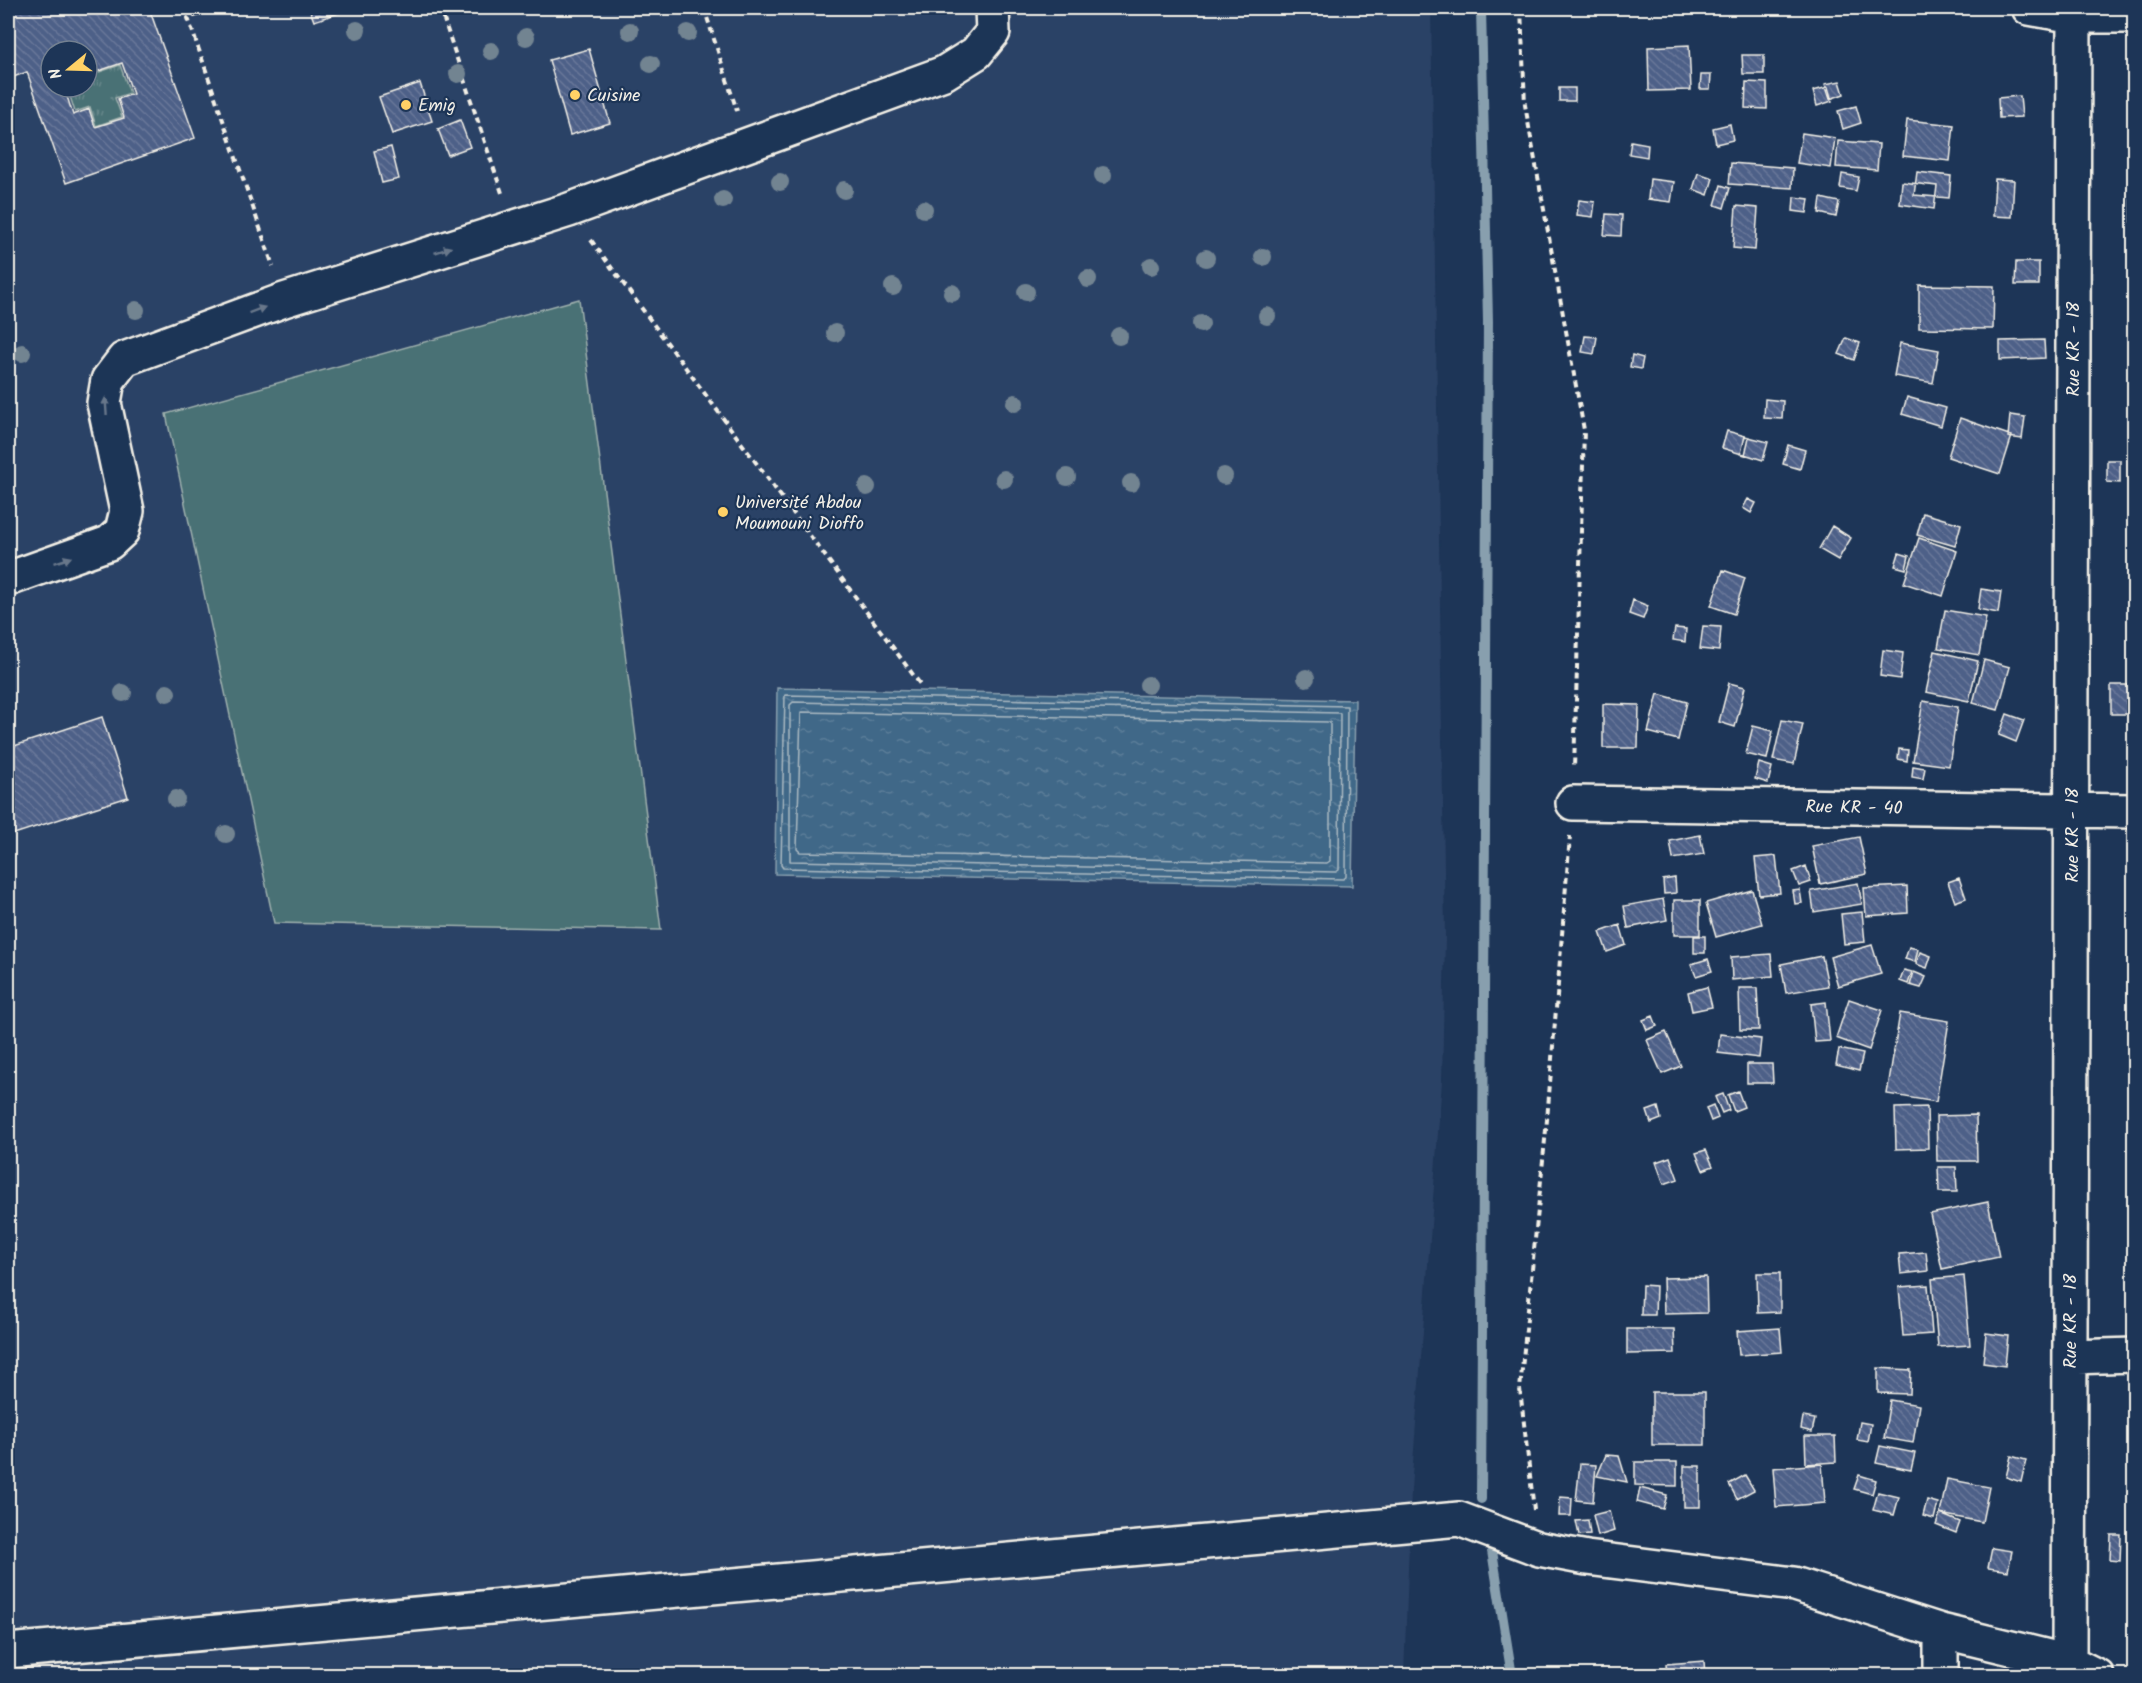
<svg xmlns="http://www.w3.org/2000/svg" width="2142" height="1683" font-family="Kalam,sans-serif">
<defs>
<pattern id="grass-tufts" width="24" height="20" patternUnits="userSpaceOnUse" patternTransform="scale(1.5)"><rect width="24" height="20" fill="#4a7175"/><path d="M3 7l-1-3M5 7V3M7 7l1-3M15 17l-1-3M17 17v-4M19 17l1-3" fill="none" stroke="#658689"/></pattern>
<pattern id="water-ripples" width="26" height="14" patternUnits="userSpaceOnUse" patternTransform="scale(1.5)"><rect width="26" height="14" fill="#406888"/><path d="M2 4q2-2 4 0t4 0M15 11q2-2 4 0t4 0" fill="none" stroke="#5c7e99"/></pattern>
<pattern id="building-back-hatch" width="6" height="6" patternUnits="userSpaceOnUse" patternTransform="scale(1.5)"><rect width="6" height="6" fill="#4e6088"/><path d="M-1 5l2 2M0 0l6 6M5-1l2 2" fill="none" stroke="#687799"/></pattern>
</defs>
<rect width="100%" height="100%" fill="#1d3557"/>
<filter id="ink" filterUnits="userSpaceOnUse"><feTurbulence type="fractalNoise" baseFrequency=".0167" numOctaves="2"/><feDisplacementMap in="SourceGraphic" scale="12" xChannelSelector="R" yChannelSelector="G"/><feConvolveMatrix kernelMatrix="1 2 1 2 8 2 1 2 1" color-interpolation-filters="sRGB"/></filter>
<g filter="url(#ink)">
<path fill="#2c4266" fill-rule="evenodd" d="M8,8H1431L1445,938L1442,1080L1411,1489L1404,1675L8,1676ZM51,51H87V87H51Z"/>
<path fill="url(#grass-tufts)" stroke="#9fb1ae" stroke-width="1.5" d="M120,65L130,93L115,98L122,117L96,126L90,107L75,112L67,87H87V76Z"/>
<path fill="#4a7175" stroke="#9fb1ae" stroke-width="1.5" d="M579,299L661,930L274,923L166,414Z"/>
<path fill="url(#water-ripples)" stroke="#889fae" stroke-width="1.5" d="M777,688L1355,700L1352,886L775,874Z"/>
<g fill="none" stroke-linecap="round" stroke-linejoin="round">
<path stroke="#acbac2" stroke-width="1.5" d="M785,695L1347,706L1346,877L1343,879L783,868L781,865Z
M793,702L1340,713L1339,870L1336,872L790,861V705Z
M801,712L1330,722V861L1327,863L800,852L797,849Z"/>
<path stroke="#889fae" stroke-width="10" d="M1481,8L1488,321L1481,1499
M1492,1551L1512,1676"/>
</g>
<path fill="url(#building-back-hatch)" stroke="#f4f1e8" stroke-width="1.5" fill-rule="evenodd" d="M8,8H149L195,138L66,183L27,72L8,79V30L14,28ZM51,51H87V75L122,63L133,94L118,99L124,118L95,127L89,109L73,115L64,87H51Z
M309,8H354L314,21Z
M1689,45L1691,90L1649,91L1648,47Z
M589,49L610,123L570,135L549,60Z
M1742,55H1764V74H1743Z
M1701,75H1711L1710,89H1700Z
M1840,81L1844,94L1830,99L1825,84Z
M1746,82L1767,83V109L1745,108Z
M420,83L432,121L392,134L379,97Z
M1828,87L1832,101L1817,106L1813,91Z
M1559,88H1575V101H1559Z
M2020,96L2022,117L1999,118L1998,98Z
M1856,106L1861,123L1843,129L1838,111Z
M460,120L470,147L448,155L438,129Z
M1907,120L1954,125L1950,161L1903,156Z
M1730,124L1733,140L1716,144L1713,128Z
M1802,133L1835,138L1831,168L1797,163Z
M1631,141L1648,144L1647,157L1629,154Z
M1838,141L1879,144L1877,170L1836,167Z
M391,147L399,179L382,183L374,151Z
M1731,163L1793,168L1792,188L1729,184Z
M1917,172L1951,176L1949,198L1914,195Z
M1698,173L1713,178L1708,195L1693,189Z
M1842,174L1859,177L1856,191L1840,188Z
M1650,179L1674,182L1671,202L1648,199Z
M1995,179L2014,180L2012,217L1993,216Z
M2131,179H2134V222H2131Z
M1902,182L1937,186L1934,209L1900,204Z
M1721,185L1730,188L1724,208L1715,205Z
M1794,197L1809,199L1807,213L1793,211Z
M1821,198L1839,202L1836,217L1819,213Z
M1579,200L1595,202L1593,217L1577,215Z
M1736,206L1758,208L1755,250L1733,248Z
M1606,214L1622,215L1621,236L1604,235Z
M2016,262H2039V285H2015Z
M1919,285L1994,286L1993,329L1919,328Z
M1585,336L1597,337L1594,354L1582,352Z
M2131,336H2134V387H2132Z
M1846,338L1860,343L1854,360L1839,354Z
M2044,340L2045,358L2000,360V341Z
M1900,343L1939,350L1933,383L1894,376Z
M1632,355L1643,358L1641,369L1630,367Z
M1907,397L1946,408L1941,426L1902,414Z
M1765,399L1783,401L1782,419L1764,418Z
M2010,415L2025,417L2022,439L2008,437Z
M1960,418L2012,436L2000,474L1948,457Z
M1727,431L1749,437L1745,455L1722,448Z
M1745,436L1768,442L1763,460L1741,453Z
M1788,445L1805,450L1800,469L1783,464Z
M2107,460H2120V483L2107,482Z
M1748,499L1756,503L1751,513L1743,508Z
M1923,513L1961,524L1955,546L1917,535Z
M1832,526L1851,538L1838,560L1819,549Z
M1919,538L1957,551L1943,596L1904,583Z
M1899,553L1909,556L1906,569L1895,566Z
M1723,570L1745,578L1734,614L1711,606Z
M1981,589L2001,592L1998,613L1978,609Z
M1633,600L1648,606L1643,619L1629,614Z
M1945,610L1986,617L1979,655L1938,648Z
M1703,626L1721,627L1719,651L1700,649Z
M1675,628L1686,629L1685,642L1673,640Z
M1883,650L1903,653L1900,679L1880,676Z
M1935,651L1978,661L1969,701L1926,692Z
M1984,660L2010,667L1998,710L1973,703Z
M1729,683L1745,687L1735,727L1719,722Z
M2111,685H2134V714H2111Z
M1658,694L1687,702L1678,740L1648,732Z
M1923,701L1958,707L1949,766L1913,761Z
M1603,704L1639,705L1638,748H1603Z
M2007,714L2024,720L2016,742L1999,735Z
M102,717L128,797L8,836V748Z
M1782,720L1803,724L1794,764L1773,760Z
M1753,726L1773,731L1767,759L1746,754Z
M1899,749L1908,750L1907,761L1898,759Z
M1759,763L1772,767L1768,783L1755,779Z
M1913,766L1925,768L1923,779L1912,777Z
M1700,835L1704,854L1673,859L1670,841Z
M1859,837L1867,874L1820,884L1812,846Z
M1776,856L1780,893L1759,895L1755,858Z
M1806,866L1811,882L1799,886L1793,871Z
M1675,878L1676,893L1664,894L1663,880Z
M1959,878L1966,898L1955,902L1948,882Z
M1858,883L1862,904L1814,912L1811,891Z
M1907,886L1908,913L1866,916L1864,888Z
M1752,890L1762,924L1716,937L1706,903Z
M1800,890L1802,903L1795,904L1793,891Z
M1663,899L1667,920L1628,928L1624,906Z
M1674,900H1700V935H1674Z
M1862,912L1865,942L1844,944L1841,914Z
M1620,925L1626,945L1607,952L1600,932Z
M1694,936H1705V953H1694Z
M1872,945L1881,974L1838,986L1830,957Z
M1909,947L1918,949L1915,962L1905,959Z
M1920,952L1931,956L1927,968L1916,964Z
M1771,954L1773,976L1732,980L1731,957Z
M1822,956L1828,986L1786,993L1781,964Z
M1708,959L1712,971L1696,976L1691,964Z
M1904,970L1912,972L1908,984L1900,981Z
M1914,972L1926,977L1921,988L1910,985Z
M1707,987L1712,1007L1692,1011L1688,992Z
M1739,988H1757L1759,1030H1740Z
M1849,999L1882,1010L1869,1050L1836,1038Z
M1826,1002L1830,1041L1815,1042L1811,1004Z
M2132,1004H2134V1081H2130Z
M1900,1013L1949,1021L1936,1102L1887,1094Z
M1653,1016L1657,1026L1647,1030L1643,1020Z
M1666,1032L1681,1066L1662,1074L1647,1040Z
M1720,1034L1761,1039L1759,1058L1718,1053Z
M1839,1049L1863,1054L1859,1071L1836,1065Z
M1747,1064H1772L1773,1083H1747Z
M1738,1091L1744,1107L1734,1111L1728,1095Z
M1723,1094L1729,1110L1722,1113L1715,1097Z
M1713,1105L1718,1118L1711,1121L1706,1108Z
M1658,1107L1661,1119L1651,1123L1647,1111Z
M1927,1107L1928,1148L1896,1149L1895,1108Z
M1976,1115L1977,1161H1937L1936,1116Z
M1706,1150L1713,1166L1703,1170L1696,1153Z
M1670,1157L1678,1179L1664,1184L1656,1162Z
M1938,1167H1956L1957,1192H1939Z
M1988,1202L1999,1257L1942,1269L1930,1214Z
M1926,1252L1928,1271L1901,1274L1899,1254Z
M1757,1273H1780V1312L1758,1313Z
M1964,1276L1970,1345L1938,1347L1932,1279Z
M1706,1277L1707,1313L1664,1314L1663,1278Z
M1642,1285L1656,1286L1655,1315H1641Z
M1928,1285L1932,1334L1903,1336L1899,1287Z
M1780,1328L1782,1352L1739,1355L1737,1331Z
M1627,1329H1674L1675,1353L1627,1354Z
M1986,1333L2008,1336L2005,1366L1983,1363Z
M1878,1368L1911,1370L1910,1394L1878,1393Z
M2130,1370H2134V1406H2129Z
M1652,1392H1705V1445H1652Z
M1890,1400L1919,1405L1913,1443L1884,1438Z
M1803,1417L1815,1419L1812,1432L1801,1429Z
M1860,1422L1871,1424L1868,1442L1857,1440Z
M1805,1436H1835L1836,1462L1806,1464Z
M1880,1446L1915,1453L1911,1470L1876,1463Z
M1606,1455L1619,1456L1627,1482L1597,1476Z
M2011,1456L2026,1460L2021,1482L2006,1477Z
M1635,1462H1677V1486L1635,1485Z
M1580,1464L1596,1465L1593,1502L1576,1500Z
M1822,1464L1825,1503L1776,1507L1773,1468Z
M1684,1466H1700V1507H1684Z
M1745,1475L1754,1490L1737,1499L1729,1484Z
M1859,1475L1876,1480L1872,1494L1854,1489Z
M1947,1479L1989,1487L1982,1522L1940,1514Z
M1640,1488L1667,1495L1663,1509L1637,1502Z
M1878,1492L1899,1497L1894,1515L1873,1510Z
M1560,1497L1572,1498L1571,1516H1559Z
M1927,1500L1938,1503L1934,1519L1923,1516Z
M1609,1511L1614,1531L1598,1536L1593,1515Z
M1940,1514L1960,1522L1956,1533L1936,1525Z
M1588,1520L1590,1534L1579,1535L1576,1521Z
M2111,1535H2121L2120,1561L2110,1560Z
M2134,1542V1584H2131V1543Z
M1992,1548L2012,1551L2008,1571L1988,1568Z
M1704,1661L1705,1676H1667L1666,1664Z"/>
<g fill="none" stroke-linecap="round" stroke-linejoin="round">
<g stroke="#f4f1e8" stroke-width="38">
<path id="minor" d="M2029,8L2074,16H2134
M8,579L109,543L122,531L127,511L104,403L108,380L124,359L284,300L569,210L944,73L976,53L993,32L992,8
M1573,803L2134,811
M2070,1357L2134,1355
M8,1651L1459,1519L1539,1549L1587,1558L1794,1584L1941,1631L2069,1662L2097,1676
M2069,1662L2074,8
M1941,1676V1631"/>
</g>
<path stroke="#f4f1e8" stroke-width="4" stroke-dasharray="6 4.5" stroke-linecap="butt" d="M219,8L188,18L273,266
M440,8L502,193
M704,8L737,111
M1521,8L1525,105L1584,430L1574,769
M591,240L920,684
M1534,1510L1520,1389L1547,1120L1570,836"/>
<use href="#minor" stroke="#1d3557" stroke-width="33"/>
</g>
<g fill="#728491">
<circle cx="357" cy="30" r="9"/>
<circle cx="630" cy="31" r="9"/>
<circle cx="688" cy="33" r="9"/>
<circle cx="526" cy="37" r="9"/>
<circle cx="491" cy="51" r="9"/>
<circle cx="651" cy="64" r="9"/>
<circle cx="458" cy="74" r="9"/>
<circle cx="1103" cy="175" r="9"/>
<circle cx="780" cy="182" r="9"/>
<circle cx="844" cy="190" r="9"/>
<circle cx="723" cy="200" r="9"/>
<circle cx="924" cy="209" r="9"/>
<circle cx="1263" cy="257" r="9"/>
<circle cx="1206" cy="258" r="9"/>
<circle cx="1151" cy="266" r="9"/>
<circle cx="1088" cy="279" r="9"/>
<circle cx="893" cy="287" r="9"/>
<circle cx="1026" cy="292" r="9"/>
<circle cx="952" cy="293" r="9"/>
<circle cx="136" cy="310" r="9"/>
<circle cx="1267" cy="316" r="9"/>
<circle cx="1201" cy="324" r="9"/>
<circle cx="835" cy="333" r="9"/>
<circle cx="1119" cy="336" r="9"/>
<circle cx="22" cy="353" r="9"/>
<circle cx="1015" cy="403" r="9"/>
<circle cx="1224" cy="476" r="9"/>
<circle cx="1067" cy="477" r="9"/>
<circle cx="1004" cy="479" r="9"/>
<circle cx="1131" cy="483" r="9"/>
<circle cx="867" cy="487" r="9"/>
<circle cx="1306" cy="678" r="9"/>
<circle cx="1148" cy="685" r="9"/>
<circle cx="123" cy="693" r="9"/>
<circle cx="167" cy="693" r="9"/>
<circle cx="176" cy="799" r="9"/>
<circle cx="226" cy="834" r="9"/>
</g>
<defs><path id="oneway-solid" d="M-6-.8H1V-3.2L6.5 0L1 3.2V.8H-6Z" transform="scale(1.5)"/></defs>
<g fill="#68778a">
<use href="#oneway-solid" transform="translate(443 250) rotate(-18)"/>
<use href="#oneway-solid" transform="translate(257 310) rotate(-20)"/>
<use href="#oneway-solid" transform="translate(106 406) rotate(-94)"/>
<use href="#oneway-solid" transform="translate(63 560) rotate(-19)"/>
</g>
</g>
<g fill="#ffd166" stroke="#1d3557" stroke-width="2">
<circle cx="575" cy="95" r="6"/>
<circle cx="406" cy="105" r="6"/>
<circle cx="723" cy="512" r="6"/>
</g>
<g text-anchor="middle" stroke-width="4.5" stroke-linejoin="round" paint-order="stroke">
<g font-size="18" fill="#f4f1e8" stroke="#1d3557" text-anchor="start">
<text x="587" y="101">Cuisine</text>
<text x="418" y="111">Emig</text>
<text x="735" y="508">Université Abdou<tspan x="735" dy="21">Moumouni Dioffo</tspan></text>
</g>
<g font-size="18" fill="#f4f1e8" stroke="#1d3557">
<text transform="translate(2073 349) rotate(-90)" y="6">Rue KR - 18</text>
<text transform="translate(1854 807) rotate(1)" y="6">Rue KR - 40</text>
<text transform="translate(2072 835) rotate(-90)" y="6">Rue KR - 18</text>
<text transform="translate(2070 1321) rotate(-90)" y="6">Rue KR - 18</text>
</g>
</g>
<rect width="2142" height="1683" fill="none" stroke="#1d3557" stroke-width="30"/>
<rect x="15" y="15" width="2112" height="1653" fill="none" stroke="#f4f1e8" stroke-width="2" filter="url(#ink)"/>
<g transform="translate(69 69) rotate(251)"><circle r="28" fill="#1d3557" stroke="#738091" stroke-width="1.5"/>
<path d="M0-4.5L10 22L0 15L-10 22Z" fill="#ffd166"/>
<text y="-9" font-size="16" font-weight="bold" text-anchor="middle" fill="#f4f1e8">N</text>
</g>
</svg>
